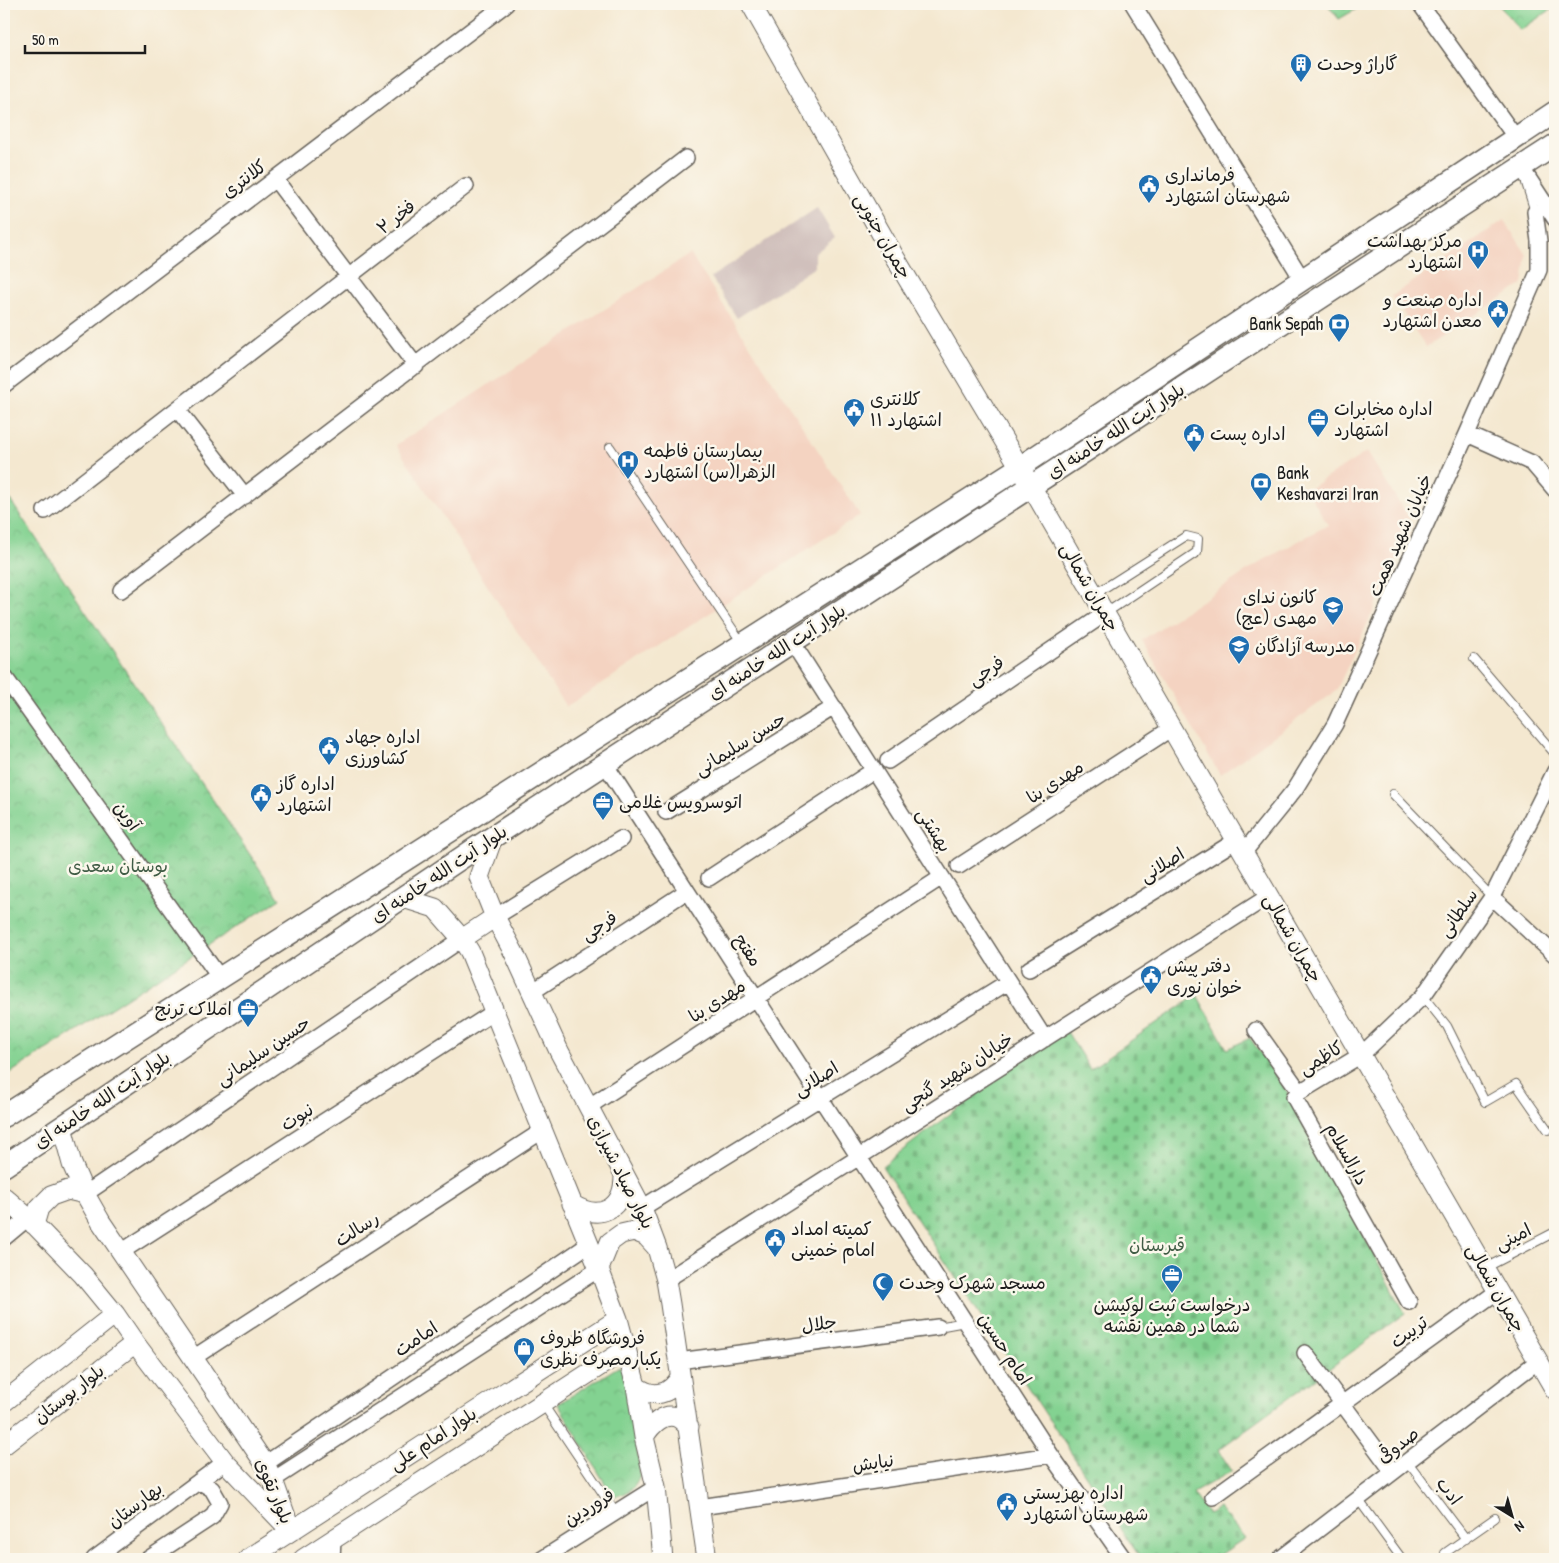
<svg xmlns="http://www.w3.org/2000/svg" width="1559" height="1563" font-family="'Patrick Hand','Playpen Sans Arabic',sans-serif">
<defs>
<pattern id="cemetery-stones" width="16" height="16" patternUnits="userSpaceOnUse" patternTransform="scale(1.25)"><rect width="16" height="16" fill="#83d291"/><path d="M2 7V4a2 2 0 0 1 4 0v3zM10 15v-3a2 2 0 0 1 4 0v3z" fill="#71b47c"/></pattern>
<pattern id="park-crowns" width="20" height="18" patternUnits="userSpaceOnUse" patternTransform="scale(1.25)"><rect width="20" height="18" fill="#83d291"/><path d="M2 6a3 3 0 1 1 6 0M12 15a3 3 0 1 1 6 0" fill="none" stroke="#71b47c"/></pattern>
</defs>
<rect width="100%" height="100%" fill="#fbf7ec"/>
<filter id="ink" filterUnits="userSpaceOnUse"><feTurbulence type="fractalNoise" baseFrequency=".02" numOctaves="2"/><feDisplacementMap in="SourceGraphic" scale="10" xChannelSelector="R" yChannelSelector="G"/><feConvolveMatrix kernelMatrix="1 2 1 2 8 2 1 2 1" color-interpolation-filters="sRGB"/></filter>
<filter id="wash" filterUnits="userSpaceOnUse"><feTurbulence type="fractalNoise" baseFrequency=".0096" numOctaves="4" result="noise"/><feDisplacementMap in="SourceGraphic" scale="20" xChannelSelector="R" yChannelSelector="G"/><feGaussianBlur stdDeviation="1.12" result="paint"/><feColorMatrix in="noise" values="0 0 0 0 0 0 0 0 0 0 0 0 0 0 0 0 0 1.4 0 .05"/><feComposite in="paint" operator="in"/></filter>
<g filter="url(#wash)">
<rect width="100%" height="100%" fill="#f4e8d0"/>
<path fill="#f4d3c1" d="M1504,220L1527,255L1523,284L1426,347L1392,296Z
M690,254L860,515L566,707L396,445Z
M1367,452L1413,525L1336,691L1220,775L1142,640L1264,560L1328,525L1307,490Z"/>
<path fill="#d0c0bc" d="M817,208L835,238L815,253V267L737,318L711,277Z"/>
<path fill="url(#cemetery-stones)" stroke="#507756" d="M1327,4H1365L1339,19Z
M1197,995L1227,1049L1250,1038L1286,1090L1405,1313L1218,1450L1232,1471L1193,1493L1208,1514L1219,1508L1245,1538L1214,1559H1141L882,1166L1064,1027L1090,1069Z"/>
<path fill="url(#park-crowns)" stroke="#507756" d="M1498,4H1555V7L1520,30Z
M4,491L280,899L4,1077Z
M618,1367L629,1372L640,1474C636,1488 630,1493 616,1496L609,1490L558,1404Z"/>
</g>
<g filter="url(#ink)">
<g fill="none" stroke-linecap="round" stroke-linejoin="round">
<g stroke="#68635b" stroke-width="10">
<path id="service" d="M1526,183L1535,212
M610,447L742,643
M1095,594L1186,536L1198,539L1197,552L1106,613
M1474,659L1555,754
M1393,794L1492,897
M1423,996L1447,1026L1485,1102L1516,1084L1548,1130
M1485,1268L1555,1232
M938,1327L965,1322
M543,1404L616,1513
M1407,1461L1466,1539
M1358,1499L1402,1559
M1445,1553L1495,1518"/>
</g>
<g stroke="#68635b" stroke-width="18">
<path id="minor" d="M1133,4L1302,279
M1420,4L1516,138
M1521,167L1555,219
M275,179L416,366
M4,385L506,4
M177,409L245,496
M1467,434L1532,463L1555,490
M45,511L466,186
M121,590L686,158
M792,642L1045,1039
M4,676L220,978
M888,761L1106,613
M605,764L1051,1455L1124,1559
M666,812L834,707
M1244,852L1295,789L1335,724L1467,434L1539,270V241L1535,212
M959,866L1172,728
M709,878L874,770
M1492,897L1555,955
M495,917L621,839
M1029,969L1237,840
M532,992L687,891
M1256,1030L1300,1092L1294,1097L1409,1302
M1300,1092L1361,1055L1423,996L1492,897L1555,771
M588,1107L942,877
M85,1194L462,939
M642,1208L1008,982
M4,1238L28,1218
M121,1252L494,1012
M666,1280L1269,896
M1305,1353L1393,1472
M193,1358L542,1131
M678,1361L938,1327
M265,1464L588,1245
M273,1480L599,1269
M1213,1497L1498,1291
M700,1507L1051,1455
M94,1559L225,1462
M148,1559L212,1517L220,1503L212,1489L199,1481
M332,1559L333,1540
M542,1559L656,1487
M1280,1559L1538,1361"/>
</g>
<g stroke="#68635b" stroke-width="21">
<path id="tertiary" d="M751,4L894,256L1031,486L1555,1390
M493,837L479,877L495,917L514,953L559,1051L642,1208L657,1248L666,1280L670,1304L707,1559
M403,898L435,908L462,939L470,952L599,1269L618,1319L636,1386L644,1437L656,1487L663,1559
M462,939L495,917
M4,1197L28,1218L83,1275L115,1314L135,1343L225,1462L291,1531L273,1480L265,1464L101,1222L85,1194L72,1164L62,1127
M572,1204C600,1222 624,1209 624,1176
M34,1225L39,1208L51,1196L68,1190L85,1194
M599,1269L610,1242L621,1234L634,1231L646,1236L657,1248
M636,1386C653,1399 670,1395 680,1377
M4,1402L115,1314
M644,1437C651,1425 665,1410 680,1419C683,1421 686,1425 689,1427
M4,1445L135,1343
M248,1559L618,1319
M303,1559L626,1349"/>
</g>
<g stroke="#68635b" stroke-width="24">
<path id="secondary" d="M4,1116L1020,467L1555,112
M4,1166L476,848L1555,145"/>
</g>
<use href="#service" stroke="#fff" stroke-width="8"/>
<use href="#minor" stroke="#fff" stroke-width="15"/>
<use href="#tertiary" stroke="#fff" stroke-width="19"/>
<use href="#secondary" stroke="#fff" stroke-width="21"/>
</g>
</g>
<defs>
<g id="building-pin" transform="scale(1.125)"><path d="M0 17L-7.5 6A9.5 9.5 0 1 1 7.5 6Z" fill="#1f6fb2" stroke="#fbf7ec"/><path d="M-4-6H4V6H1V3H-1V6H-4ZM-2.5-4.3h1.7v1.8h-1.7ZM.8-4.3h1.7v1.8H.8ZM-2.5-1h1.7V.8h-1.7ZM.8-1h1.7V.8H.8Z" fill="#fff"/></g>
<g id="civic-pin" transform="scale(1.125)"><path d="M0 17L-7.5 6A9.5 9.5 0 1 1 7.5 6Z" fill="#1f6fb2" stroke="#fbf7ec"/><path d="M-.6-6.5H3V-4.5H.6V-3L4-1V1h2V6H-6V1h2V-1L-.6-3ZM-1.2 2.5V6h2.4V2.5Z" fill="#fff"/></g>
<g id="hospital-pin" transform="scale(1.125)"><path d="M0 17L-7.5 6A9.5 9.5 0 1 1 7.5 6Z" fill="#1f6fb2" stroke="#fbf7ec"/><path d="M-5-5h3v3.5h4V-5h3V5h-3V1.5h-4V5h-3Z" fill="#fff"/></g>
<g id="bank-pin" transform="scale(1.125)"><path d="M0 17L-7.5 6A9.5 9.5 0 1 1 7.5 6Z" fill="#1f6fb2" stroke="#fbf7ec"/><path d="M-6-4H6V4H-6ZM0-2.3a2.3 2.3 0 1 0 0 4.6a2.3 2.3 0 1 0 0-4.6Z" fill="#fff"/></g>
<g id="office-pin" transform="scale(1.125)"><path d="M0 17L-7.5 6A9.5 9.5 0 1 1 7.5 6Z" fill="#1f6fb2" stroke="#fbf7ec"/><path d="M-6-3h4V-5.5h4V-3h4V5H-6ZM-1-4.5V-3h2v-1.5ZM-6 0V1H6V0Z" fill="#fff"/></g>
<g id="school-pin" transform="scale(1.125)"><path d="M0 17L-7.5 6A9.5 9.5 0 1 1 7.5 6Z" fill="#1f6fb2" stroke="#fbf7ec"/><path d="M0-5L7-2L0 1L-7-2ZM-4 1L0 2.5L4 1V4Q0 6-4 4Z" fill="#fff"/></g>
<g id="mosque-pin" transform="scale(1.125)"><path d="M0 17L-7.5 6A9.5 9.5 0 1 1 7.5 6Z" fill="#1f6fb2" stroke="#fbf7ec"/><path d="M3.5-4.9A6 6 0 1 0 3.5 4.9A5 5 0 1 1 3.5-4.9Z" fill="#fff"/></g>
<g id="shop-pin" transform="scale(1.125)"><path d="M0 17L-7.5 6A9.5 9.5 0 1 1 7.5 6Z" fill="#1f6fb2" stroke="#fbf7ec"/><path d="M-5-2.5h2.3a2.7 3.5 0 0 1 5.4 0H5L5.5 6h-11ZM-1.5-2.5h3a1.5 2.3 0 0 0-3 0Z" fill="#fff"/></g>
</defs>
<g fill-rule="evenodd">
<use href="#building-pin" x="1301" y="64"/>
<use href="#civic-pin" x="1149" y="185"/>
<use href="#hospital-pin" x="1478" y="251"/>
<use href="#civic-pin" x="1498" y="310"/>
<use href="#bank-pin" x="1339" y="324"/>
<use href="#civic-pin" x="854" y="409"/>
<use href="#office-pin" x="1318" y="419"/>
<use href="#civic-pin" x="1194" y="434"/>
<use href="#hospital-pin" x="628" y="461"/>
<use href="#bank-pin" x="1261" y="483"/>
<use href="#school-pin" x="1333" y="607"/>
<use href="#school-pin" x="1239" y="646"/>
<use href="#civic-pin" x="329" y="747"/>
<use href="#civic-pin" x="261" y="794"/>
<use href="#office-pin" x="603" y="802"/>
<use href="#civic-pin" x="1151" y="976"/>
<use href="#office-pin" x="248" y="1009"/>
<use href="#civic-pin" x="775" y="1239"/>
<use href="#office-pin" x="1172" y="1275"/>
<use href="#mosque-pin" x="883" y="1283"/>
<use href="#shop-pin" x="524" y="1348"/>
<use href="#civic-pin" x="1007" y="1503"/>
</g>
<g text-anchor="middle" stroke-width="5" stroke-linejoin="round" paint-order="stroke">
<g font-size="18" fill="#1c1c1c" stroke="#fbf7ec" text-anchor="start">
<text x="1317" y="70">گاراژ وحدت</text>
<text x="1165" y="181">فرمانداری<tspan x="1165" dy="21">شهرستان اشتهارد</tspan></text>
<text x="1462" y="247" text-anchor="end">مرکز بهداشت<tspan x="1462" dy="21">اشتهارد</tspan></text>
<text x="1482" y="306" text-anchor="end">اداره صنعت و<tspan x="1482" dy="21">معدن اشتهارد</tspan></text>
<text x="1323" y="330" text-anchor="end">Bank Sepah</text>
<text x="870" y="405">کلانتری<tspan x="870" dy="21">۱۱ اشتهارد</tspan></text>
<text x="1334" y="415">اداره مخابرات<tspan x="1334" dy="21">اشتهارد</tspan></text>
<text x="1210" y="440">اداره پست</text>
<text x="644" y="457">بیمارستان فاطمه<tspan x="644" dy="21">الزهرا(س) اشتهارد</tspan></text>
<text x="1277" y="479">Bank<tspan x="1277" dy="21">Keshavarzi Iran</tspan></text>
<text x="1317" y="603" text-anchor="end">کانون ندای<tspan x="1317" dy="21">مهدی (عج)</tspan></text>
<text x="1255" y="652">مدرسه آزادگان</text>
<text x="345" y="743">اداره جهاد<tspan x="345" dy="21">کشاورزی</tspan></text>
<text x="277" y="790">اداره گاز<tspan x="277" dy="21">اشتهارد</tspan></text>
<text x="619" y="808">اتوسرویس غلامی</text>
<text x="1167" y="972">دفتر پیش<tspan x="1167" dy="21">خوان نوری</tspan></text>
<text x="232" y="1015" text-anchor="end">املاک ترنج</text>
<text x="791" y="1235">کمیته امداد<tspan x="791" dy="21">امام خمینی</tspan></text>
<text x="899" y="1289">مسجد شهرک وحدت</text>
<text x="1172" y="1311" text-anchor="middle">درخواست ثبت لوکیشن<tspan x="1172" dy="21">شما در همین نقشه</tspan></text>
<text x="540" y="1344">فروشگاه ظروف<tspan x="540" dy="21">یکبارمصرف نظری</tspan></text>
<text x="1023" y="1499">اداره بهزیستی<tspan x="1023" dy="21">شهرستان اشتهارد</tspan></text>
</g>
<g font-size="18" fill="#1c1c1c" stroke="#fbf7ec">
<text transform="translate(244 179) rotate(-37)" y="6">کلانتری</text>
<text transform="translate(396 217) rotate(-38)" y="6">فخر ۲</text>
<text transform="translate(883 236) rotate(60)" y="6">چمران جنوبی</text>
<text transform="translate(1116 431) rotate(-33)" y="6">بلوار آیت الله خامنه ای</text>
<text transform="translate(1400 535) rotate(-66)" y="6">خیابان شهید همت</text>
<text transform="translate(1090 587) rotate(60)" y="6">چمران شمالی</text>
<text transform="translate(777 652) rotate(-33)" y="6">بلوار آیت الله خامنه ای</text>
<text transform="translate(986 671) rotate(-34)" y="6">فرجی</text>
<text transform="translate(740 744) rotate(-32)" y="6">حسن سلیمانی</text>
<text transform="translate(1055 782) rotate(-33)" y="6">مهدی بنا</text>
<text transform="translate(127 816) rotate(54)" y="6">آوین</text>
<text transform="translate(934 830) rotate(58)" y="6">بهشتی</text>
<text transform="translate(1162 865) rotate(-32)" y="6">اصلانی</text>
<text transform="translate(439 874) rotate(-34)" y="6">بلوار آیت الله خامنه ای</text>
<text transform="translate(1458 913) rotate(-55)" y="6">سلطانی</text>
<text transform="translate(599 926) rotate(-33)" y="6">فرجی</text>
<text transform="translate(1293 938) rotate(60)" y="6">چمران شمالی</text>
<text transform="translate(748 950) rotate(57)" y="6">مفتح</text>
<text transform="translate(717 1001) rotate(-33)" y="6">مهدی بنا</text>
<text transform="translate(263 1051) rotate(-34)" y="6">حسین سلیمانی</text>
<text transform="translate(1321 1058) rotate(-31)" y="6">کاظمی</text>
<text transform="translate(957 1072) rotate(-33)" y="6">خیابان شهید گنجی</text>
<text transform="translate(816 1079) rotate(-32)" y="6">اصلانی</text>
<text transform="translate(102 1100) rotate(-34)" y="6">بلوار آیت الله خامنه ای</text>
<text transform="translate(297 1117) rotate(-33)" y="6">نبوت</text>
<text transform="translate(1347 1154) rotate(61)" y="6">دارالسلام</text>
<text transform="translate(621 1172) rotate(63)" y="6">بلوار صیاد شیرازی</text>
<text transform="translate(357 1229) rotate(-33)" y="6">رسالت</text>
<text transform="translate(1513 1237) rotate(-27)" y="6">امینی</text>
<text transform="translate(1496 1288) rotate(60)" y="6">چمران شمالی</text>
<text transform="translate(819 1324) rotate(-8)" y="6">جلال</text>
<text transform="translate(1409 1332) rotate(-36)" y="6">تربیت</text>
<text transform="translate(416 1339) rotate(-34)" y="6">امامت</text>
<text transform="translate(1005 1349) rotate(57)" y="6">امام حسین</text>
<text transform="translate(69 1394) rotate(-38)" y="6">بلوار بوستان</text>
<text transform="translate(433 1439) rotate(-33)" y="6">بلوار امام علی</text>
<text transform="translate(1398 1445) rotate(-37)" y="6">صدوقی</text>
<text transform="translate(873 1463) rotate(-8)" y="6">نیایش</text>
<text transform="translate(274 1491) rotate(67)" y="6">بلوار تقوی</text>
<text transform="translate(1449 1491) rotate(53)" y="6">ادب</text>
<text transform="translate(135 1505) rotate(-37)" y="6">بهارستان</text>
<text transform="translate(589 1507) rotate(-32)" y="6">فروردین</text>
</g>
<g font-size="18" fill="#405c45" stroke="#fbf7ec">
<text x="118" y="872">بوستان سعدی</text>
<text x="1157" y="1251">قبرستان</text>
</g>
</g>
<rect width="1559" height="1563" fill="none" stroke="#fbf7ec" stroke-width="20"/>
<g transform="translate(1512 1516) rotate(143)" stroke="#fbf7ec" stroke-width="4" paint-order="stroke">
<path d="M0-4L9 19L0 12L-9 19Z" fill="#1c1c1c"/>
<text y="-8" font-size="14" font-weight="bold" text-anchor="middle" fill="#1c1c1c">N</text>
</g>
<path d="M25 45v8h120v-8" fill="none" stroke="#1c1c1c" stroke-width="2.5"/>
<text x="32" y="45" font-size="15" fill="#1c1c1c" stroke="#fbf7ec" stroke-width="4" paint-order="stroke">50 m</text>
</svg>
